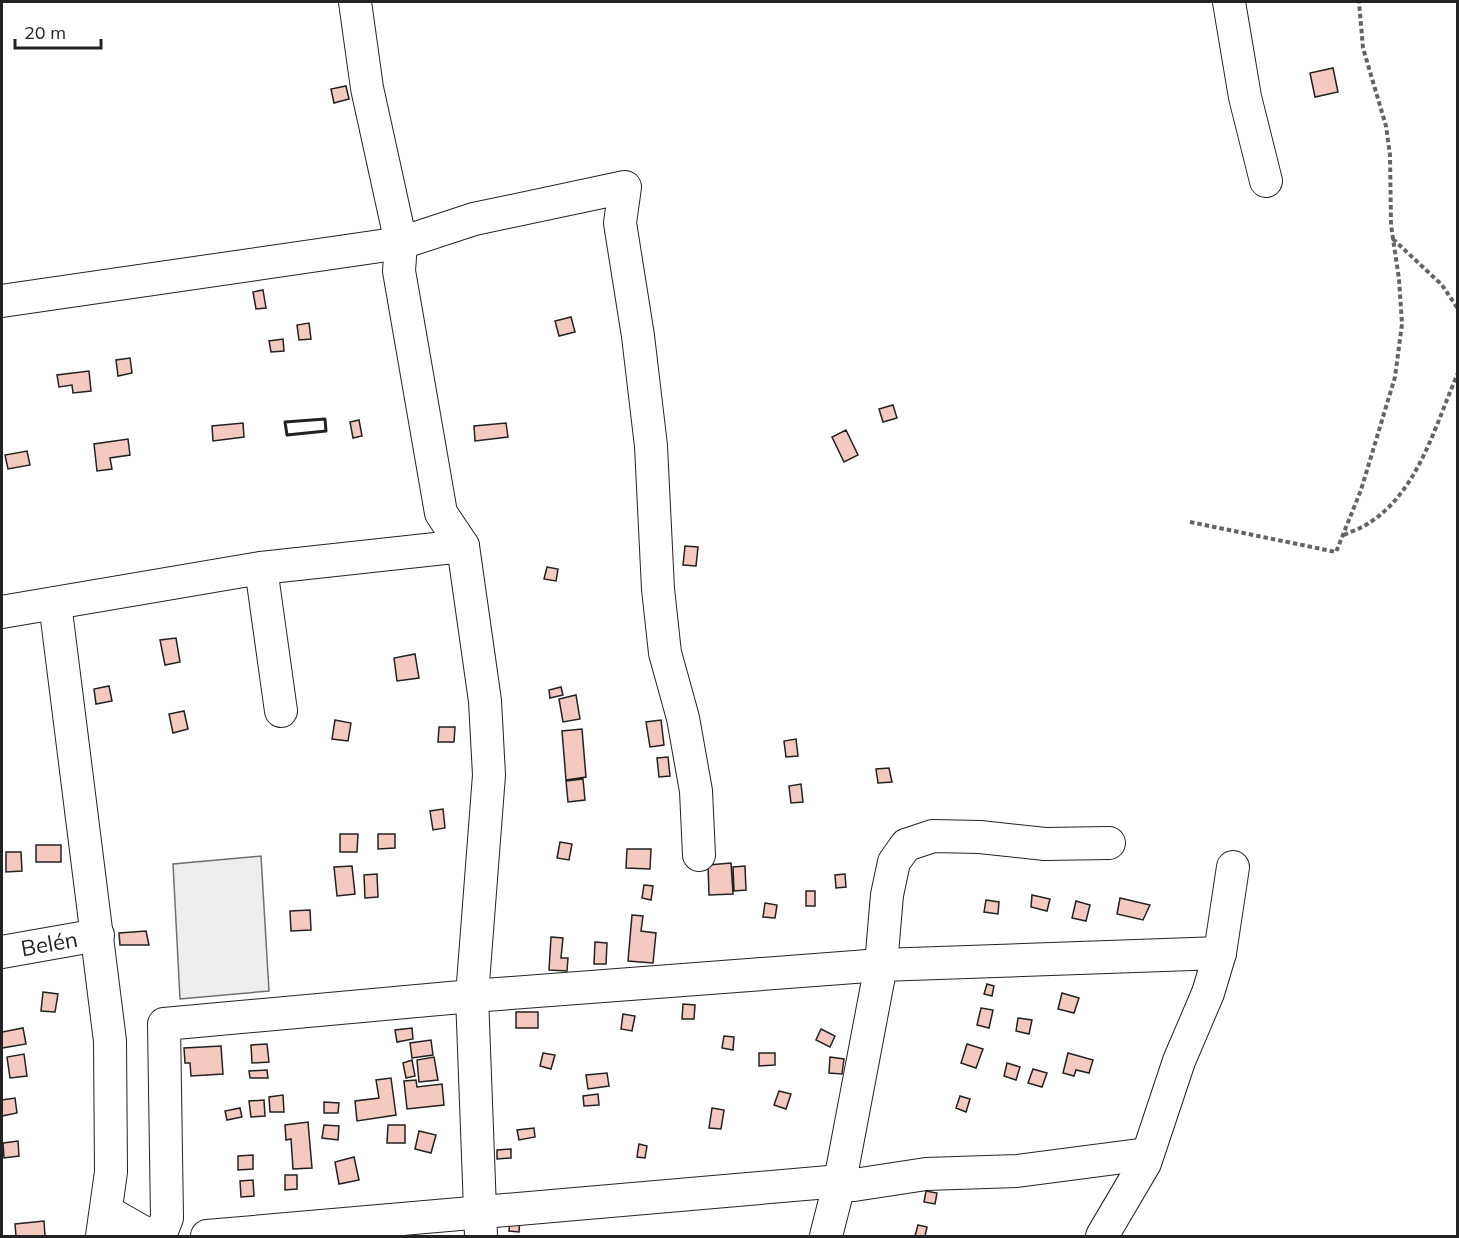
<svg xmlns="http://www.w3.org/2000/svg" width="1459" height="1238" font-family="Mulish,sans-serif">
<rect width="100%" height="100%" fill="#fff"/>
<path fill="#eee" stroke="#6f6f6f" stroke-width="1.5" d="M261,856L269,991L180,999L173,864Z"/>
<path fill="#f3c9c0" stroke="#222" stroke-width="1.5" d="M1333,68L1338,92L1315,97L1310,73Z
M346,86L349,99L334,103L331,89Z
M263,290L266,308L256,309L253,292Z
M571,317L575,332L559,336L555,321Z
M309,323L311,339L299,340L297,325Z
M283,339L284,351L271,352L269,341Z
M130,358L132,373L118,376L116,360Z
M89,371L91,391L73,393L72,385L59,387L57,375Z
M893,405L897,418L883,422L879,409Z
M359,420L362,436L353,438L350,422Z
M243,423L244,437L213,441L212,426Z
M506,423L508,437L475,441L474,426Z
M846,430L858,455L844,462L832,437Z
M128,439L130,455L110,458L112,469L97,471L94,444Z
M27,451L30,465L8,469L5,455Z
M685,546L698,547L696,566L683,565Z
M547,567L558,569L556,581L544,579Z
M176,638L180,662L165,665L160,640Z
M415,654L419,678L397,681L394,658Z
M109,686L112,701L96,704L94,689Z
M561,687L563,695L550,698L549,690Z
M576,695L580,719L563,722L559,699Z
M184,711L188,729L173,733L169,714Z
M335,720L351,723L348,741L332,739Z
M661,720L664,745L650,747L646,722Z
M439,727H455L454,742H438Z
M582,729L586,777L566,780L562,731Z
M796,739L798,756L786,757L784,741Z
M668,757L670,776L659,777L657,758Z
M889,768L892,782L878,783L876,769Z
M583,779L585,800L568,802L566,781Z
M801,784L803,802L791,803L789,786Z
M443,809L445,828L433,830L430,811Z
M340,834H358L357,852H340Z
M378,834H395V848L378,849Z
M560,842L572,844L569,860L557,858Z
M36,845H61V862H36Z
M627,849H651L650,869L626,868Z
M6,852H21L22,871L6,872Z
M731,863L733,894L709,895L708,865Z
M352,866L355,894L337,896L334,867Z
M745,866L746,890L734,891L733,867Z
M377,874L378,897L365,898L364,875Z
M845,874L846,887L836,888L835,875Z
M644,885L653,886L651,900L642,898Z
M806,891H815V906H806Z
M1032,895L1050,899L1047,911L1031,907Z
M1120,898L1150,905L1143,920L1117,914Z
M986,900L999,902L998,914L984,912Z
M1076,901L1090,905L1086,921L1072,918Z
M765,903L777,905L775,918L763,917Z
M310,910L311,930L291,931L290,911Z
M632,915L643,916L641,931L656,933L653,963L628,961Z
M146,931L149,945H120L119,933Z
M551,937L563,938L561,958H568L567,971L549,970Z
M595,942L607,943L606,964H594Z
M987,984L994,986L992,996L984,994Z
M43,992L58,994L55,1012L41,1011Z
M1062,993L1079,998L1074,1013L1058,1009Z
M683,1004L695,1005L694,1019H682Z
M981,1008L993,1010L989,1028L977,1025Z
M516,1012H538V1028H516Z
M623,1014L635,1016L632,1031L621,1029Z
M1018,1018L1032,1020L1029,1034L1016,1031Z
M23,1028L26,1044L2,1048V1032Z
M412,1028L413,1039L397,1042L395,1030Z
M821,1029L835,1036L830,1047L816,1040Z
M724,1036L734,1037L733,1050L722,1048Z
M431,1040L433,1055L412,1058L410,1043Z
M267,1044L269,1062L252,1063L251,1045Z
M967,1044L983,1049L976,1068L961,1063Z
M221,1046L223,1074L191,1076L190,1063H185L184,1048Z
M543,1053L555,1055L551,1069L540,1066Z
M759,1053H775V1065L759,1066Z
M1068,1053L1093,1060L1089,1073L1076,1070L1074,1076L1063,1073Z
M24,1054L27,1076L10,1078L7,1057Z
M434,1057L438,1080L419,1082L417,1060Z
M830,1057L844,1059L842,1074L829,1073Z
M412,1060L415,1076L406,1078L403,1063Z
M1007,1063L1020,1067L1016,1080L1004,1076Z
M1033,1069L1047,1073L1042,1087L1028,1083Z
M267,1070L268,1078H250L249,1071Z
M607,1073L609,1086L588,1089L586,1075Z
M391,1078L396,1115L357,1121L355,1101L379,1098L376,1080Z
M416,1080L417,1087L442,1084L444,1105L407,1109L404,1081Z
M779,1091L791,1094L786,1109L774,1105Z
M598,1094L599,1105L584,1106L583,1096Z
M283,1095L284,1112H270L269,1097Z
M960,1096L970,1099L966,1112L956,1108Z
M15,1098L17,1113L2,1116V1100Z
M264,1100L265,1116L251,1117L249,1101Z
M324,1102L339,1103L338,1113H324Z
M240,1108L242,1117L227,1120L225,1111Z
M712,1108L724,1110L721,1129L709,1128Z
M308,1122L312,1168L293,1169L291,1139L286,1140L285,1125Z
M324,1125L339,1126L338,1140L322,1138Z
M388,1125H405V1143H387Z
M534,1128L535,1137L519,1140L517,1130Z
M419,1131L436,1135L431,1153L415,1149Z
M18,1141L19,1156L4,1158L3,1143Z
M639,1144L647,1146L645,1158L637,1157Z
M511,1149V1158L497,1159V1150Z
M253,1155V1169L238,1170V1156Z
M354,1157L359,1180L339,1184L335,1162Z
M285,1175H297V1189L285,1190Z
M253,1180L254,1196L241,1197L240,1181Z
M926,1191L937,1193L935,1204L924,1202Z
M510,1219H520L519,1232L509,1231Z
M44,1221L45,1236H16L15,1224Z
M918,1225L927,1227L925,1236H915Z"/>
<g fill="none" stroke-linecap="round" stroke-linejoin="round">
<g stroke="#222" stroke-width="34">
<g id="minor">
<path d="M355,2L367,88L401,243L399,271L441,513L463,546L485,701L489,775L472,996L481,1236"/>
<path d="M1229,2L1245,97L1266,181"/>
<path d="M2,301L401,243L474,219L625,187L620,223L638,336L651,446L658,589L665,653L683,718L696,791L699,855"/>
<path d="M261,568L281,711"/>
<path d="M55,603L110,1041L111,1172L102,1236"/>
<path d="M2,612L261,568L463,546"/>
<path id="s1" d="M2,952L98,935"/>
<path d="M106,1211L150,1236"/>
<path d="M160,1236L167,1218L164,1024L472,996L881,965L1220,953"/>
<path d="M207,1236L840,1181L854,1185L926,1174L1017,1171L1147,1154"/>
<path d="M826,1236L840,1181L881,965L887,895L894,862L906,845L933,836L980,837L1045,844L1109,843"/>
<path d="M1102,1236L1145,1163L1179,1061L1208,993L1220,953L1233,867"/>
</g>
</g>
<path stroke="#646464" stroke-width="4" stroke-dasharray="4.5 3" stroke-linecap="butt" d="M1393,239L1442,285L1458,309
M1190,522L1336,552L1361,490L1395,377L1402,324L1399,279L1391,225L1390,155L1386,126L1363,48L1359,2
M1344,535C1352,531 1362,528 1369,523C1419,491 1435,425 1458,373"/>
<use href="#minor" stroke="#fff" stroke-width="32"/>
<path stroke="#222" stroke-width="3" d="M325,419L326,431L287,435L285,422Z"/>
</g>
<g text-anchor="middle" stroke-width="4.5" stroke-linejoin="round" paint-order="stroke">
<g font-size="22" fill="#222" stroke="#fff">
<text dy="8" stroke="none"><textPath href="#s1" startOffset="48">Belén</textPath></text>
</g>
</g>
<rect width="1459" height="1238" fill="none" stroke="#222222" stroke-width="6"/>
<path d="M15 39v9h86v-9" fill="none" stroke="#222222" stroke-width="3"/>
<text x="24" y="39" font-size="18" fill="#222222" stroke="#ffffff" stroke-width="4.5" paint-order="stroke">20 m</text>
</svg>
